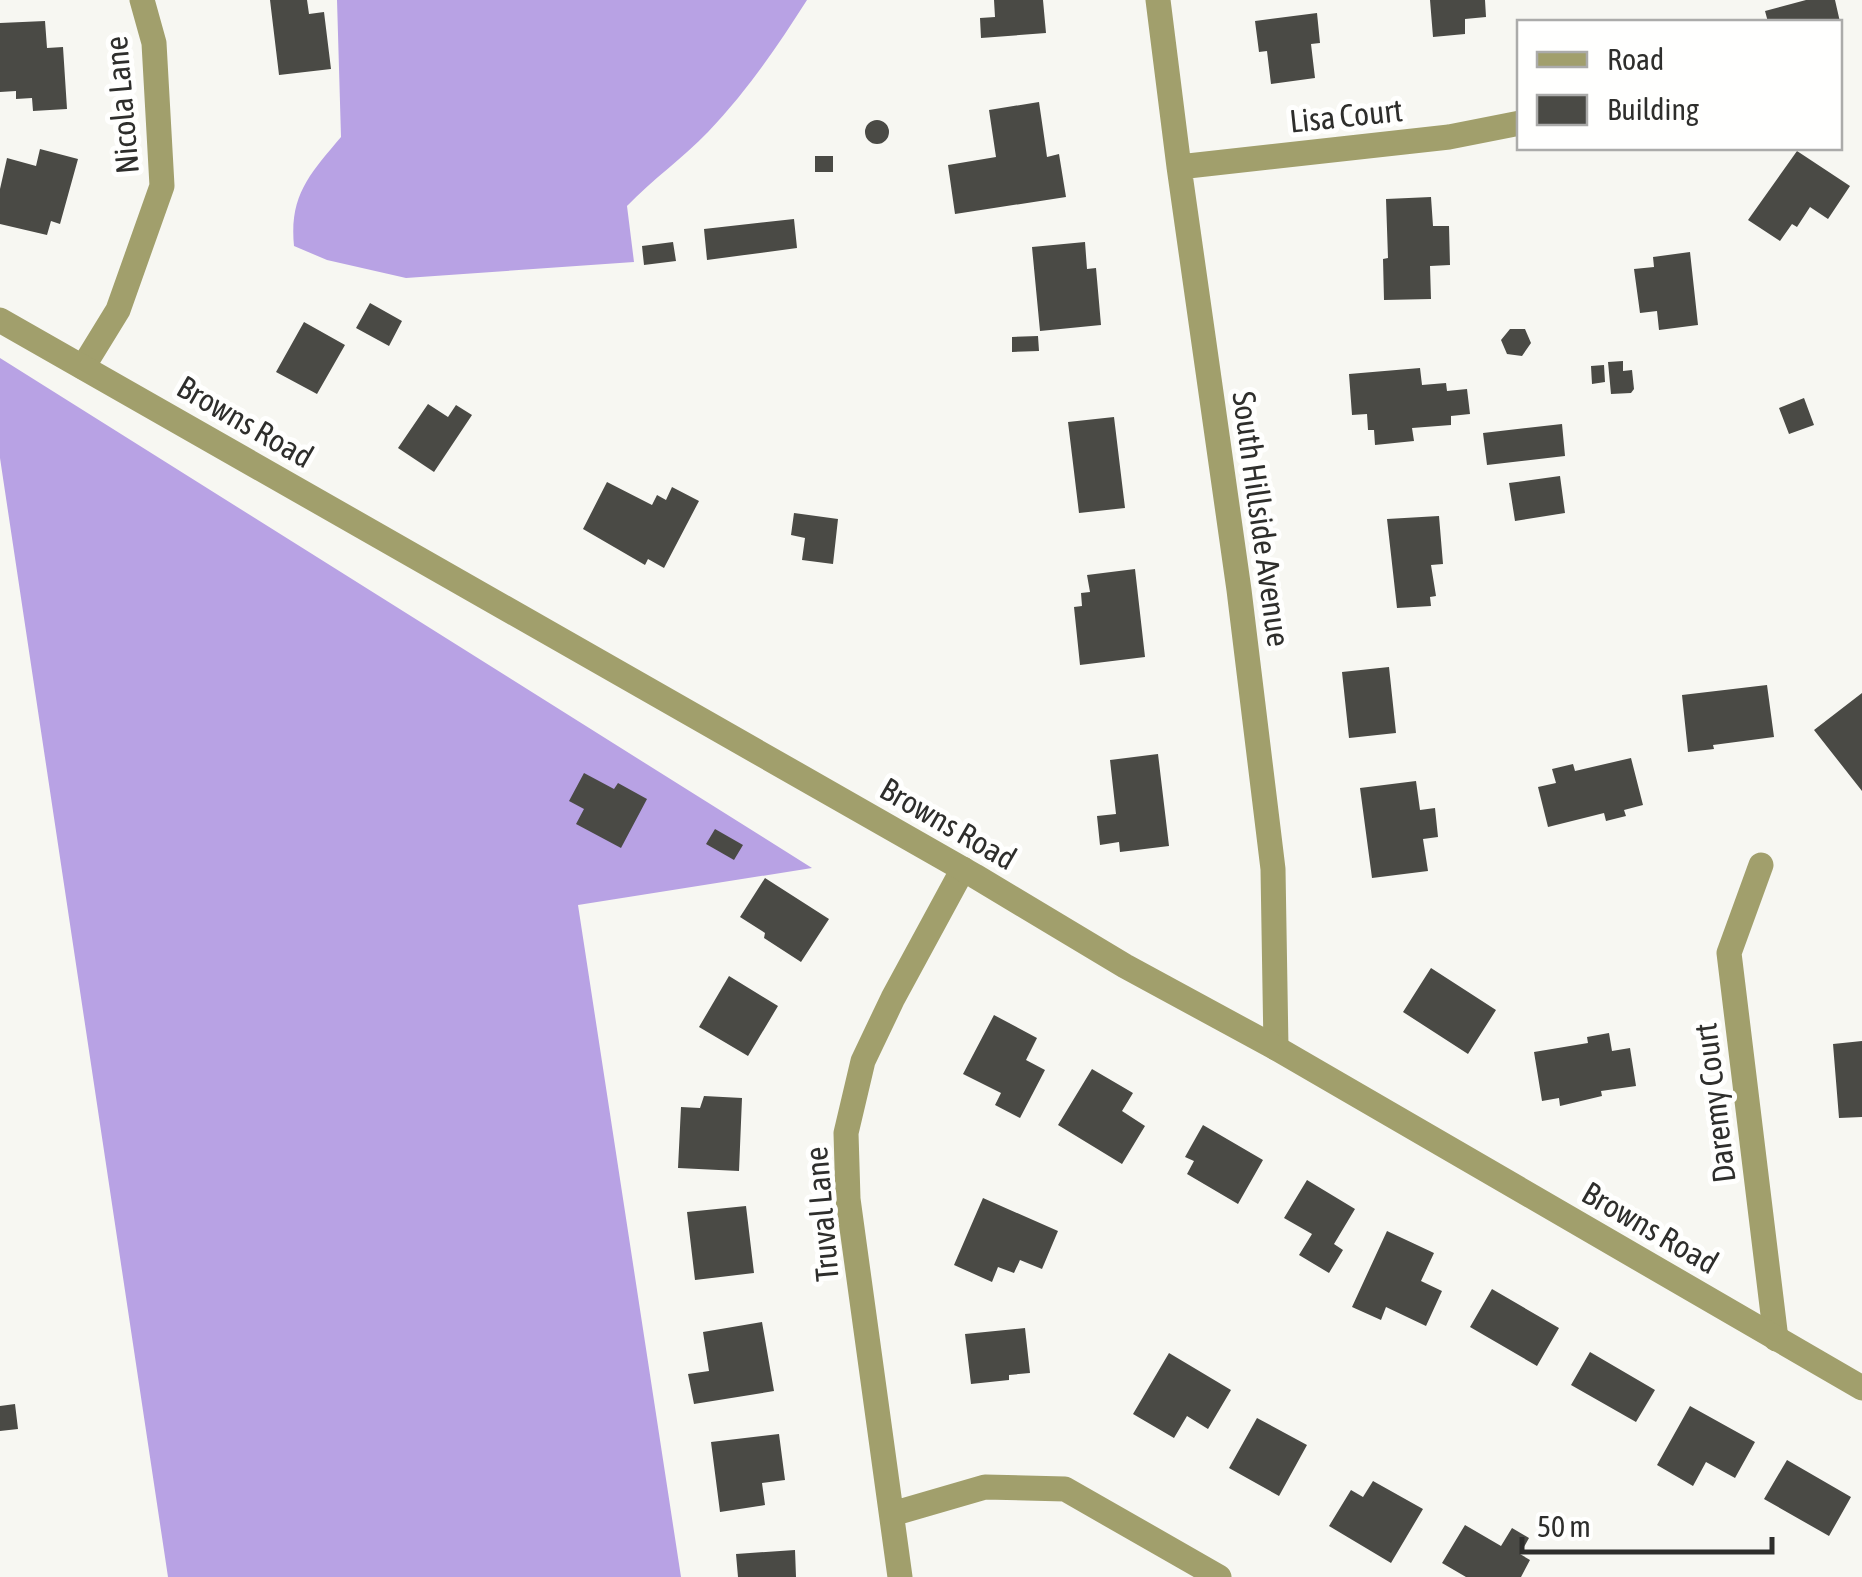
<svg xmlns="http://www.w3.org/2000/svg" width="1862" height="1577" font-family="'Asap Condensed',sans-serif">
<rect width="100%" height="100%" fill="#f7f7f2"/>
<path fill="#b8a2e4" d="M337,0H807C777,47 747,91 708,132C683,158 653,179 627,206L634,262L406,278L327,260L294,246C289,195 310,174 341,137Z
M0,358L812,868L578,905L681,1577H168L0,458Z"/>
<path fill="#4a4a45" d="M270,0H307L309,14L324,12L331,69L279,75Z
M994,0H1043L1046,33L981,38L980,18L995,17Z
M1430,0H1485L1486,17L1465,19V34L1433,37Z
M1806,0H1835L1840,22H1768L1765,11Z
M1317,13L1320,43L1311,44L1315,78L1271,84L1267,51L1259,52L1255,21Z
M45,21L47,48L63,47L67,109L33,111L32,98L16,99V91L0,92V23Z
M1039,102L1047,157L1059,154L1066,197L955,214L948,165L996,157L989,110Z
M865 132a12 12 0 1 1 24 0a12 12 0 1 1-24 0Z
M40,149L78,159L60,224L51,221L47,235L0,224V189L7,158L36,166Z
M1797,151L1850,186L1828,219L1810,207L1797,227L1792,224L1780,241L1748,220Z
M815,156H833V172H815Z
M1431,197L1433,226H1449L1450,265L1430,266L1431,299L1384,300L1383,259L1388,258L1386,199Z
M794,219L797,248L707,260L704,229Z
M673,242L676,261L644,265L642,246Z
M1085,242L1087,269L1096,268L1101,325L1040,331L1032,247Z
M1690,252L1698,325L1659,330L1657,311L1640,313L1634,269L1654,267L1653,257Z
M370,303L402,321L389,346L356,328Z
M304,322L345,345L317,394L276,372Z
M1510,329H1525L1531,343L1522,356L1507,354L1501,340Z
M1038,336L1039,351L1012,352V337Z
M1623,361V371L1632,370L1634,389L1631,393L1611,394L1608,362Z
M1604,365L1605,382L1592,384L1591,366Z
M1420,368L1422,385L1446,383L1447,391L1467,389L1470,414L1451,416V425L1412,428L1414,441L1375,445L1374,430H1368L1367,414L1352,415L1349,374Z
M1804,398L1814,425L1789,434L1779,408Z
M428,404L448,417L456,405L472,415L434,472L398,448Z
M1114,417L1125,508L1079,513L1068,422Z
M1562,424L1565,456L1487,465L1483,433Z
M1560,476L1565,513L1515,521L1509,483Z
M607,482L652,505L657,495L666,500L672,487L699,501L664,568L648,559L645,565L583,529Z
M794,513L838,519L833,564L802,560L805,538L791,535Z
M1439,516L1443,564L1431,565L1436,596L1430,597L1431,606L1397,608L1387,519Z
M1135,569L1145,657L1080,665L1074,607L1082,606L1081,593L1090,592L1087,575Z
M1389,667L1396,733L1349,738L1342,672Z
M1767,685L1774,737L1713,745L1714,749L1688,752L1682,695Z
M1862,693V791L1814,730Z
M1158,754L1169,846L1120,852L1119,842L1100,845L1097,816L1116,814L1110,760Z
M1631,758L1643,805L1624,810L1626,816L1606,821L1604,813L1548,827L1538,787L1556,783L1552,769L1573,764L1575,771Z
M584,773L614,789L618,783L647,799L621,848L576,824L584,809L569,801Z
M1416,781L1420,810L1435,808L1438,837L1423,839L1428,871L1372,878L1360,788Z
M715,829L743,845L734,860L706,844Z
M765,878L829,919L801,962L764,938L765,933L740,917Z
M1431,968L1496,1010L1468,1054L1403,1012Z
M729,976L778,1006L748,1056L699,1027Z
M994,1015L1037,1038L1026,1060L1045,1070L1020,1118L995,1105L1001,1093L963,1074Z
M1609,1033L1612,1051L1630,1048L1636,1086L1601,1091L1602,1096L1560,1106L1559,1098L1542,1101L1534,1052L1588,1043L1587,1037Z
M1862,1041V1117L1839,1118L1833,1044Z
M1092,1069L1133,1093L1122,1111L1145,1126L1122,1164L1058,1125Z
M704,1096L742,1098L739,1171L678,1168L681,1107L700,1108Z
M1203,1125L1263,1160L1238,1204L1187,1174L1194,1161L1185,1157Z
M1307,1180L1355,1209L1334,1244L1343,1250L1329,1273L1299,1255L1312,1234L1284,1218Z
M983,1198L1058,1231L1042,1269L1020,1260L1014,1273L998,1267L992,1282L954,1265Z
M746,1206L754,1273L695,1280L687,1212Z
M1387,1231L1434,1253L1421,1281L1442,1291L1426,1326L1386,1307L1381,1320L1352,1307Z
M1492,1289L1559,1328L1537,1366L1470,1327Z
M762,1322L774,1391L694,1404L688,1374L709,1371L703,1332Z
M1025,1328L1030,1373L1009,1375V1380L971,1384L965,1334Z
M1590,1352L1655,1390L1636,1422L1571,1385Z
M1169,1353L1231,1390L1208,1429L1187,1416L1174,1438L1133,1414Z
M15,1404L18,1429L0,1431V1406Z
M1690,1406L1755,1442L1735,1478L1706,1462L1693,1486L1657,1465Z
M1257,1418L1307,1445L1279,1496L1229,1468Z
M779,1434L785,1480L762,1483L765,1505L720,1512L711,1442Z
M1787,1460L1851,1497L1829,1536L1764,1499Z
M1373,1481L1423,1509L1391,1563L1329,1526L1351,1490L1363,1497Z
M1465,1525L1501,1546L1512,1528L1529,1538L1520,1554L1530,1560L1521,1577H1466L1442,1563Z
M795,1550L796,1577H738L736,1554Z"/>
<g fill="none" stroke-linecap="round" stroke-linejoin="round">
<path stroke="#a19f6c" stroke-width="25" d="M1158,0L1179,167L1239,590L1273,869L1276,1048
M1179,167L1449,137L1520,123
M83,367L118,310L162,186L154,43L142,0
M1761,865L1729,953L1776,1339
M892,1514L985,1487L1065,1489L1219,1577
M900,1577L848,1199L846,1133L863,1061L893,998L963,869"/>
<path stroke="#a19f6c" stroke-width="25" d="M0,320L975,876L1125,966L1276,1048L1862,1388"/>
</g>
<g text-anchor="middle" stroke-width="10" stroke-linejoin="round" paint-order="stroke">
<g font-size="32" fill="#2e2e2c" stroke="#fffffe">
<text transform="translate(122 105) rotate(-95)" y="11">Nicola Lane</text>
<text transform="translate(1346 116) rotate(-6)" y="11">Lisa Court</text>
<text transform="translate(245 422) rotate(30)" y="11">Browns Road</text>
<text transform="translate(1261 519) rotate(82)" y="11">South Hillside Avenue</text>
<text transform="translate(948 824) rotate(30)" y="11">Browns Road</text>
<text transform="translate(1715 1103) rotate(-97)" y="11">Daremy Court</text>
<text transform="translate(822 1214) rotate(-95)" y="11">Truval Lane</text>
<text transform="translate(1650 1228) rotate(30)" y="11">Browns Road</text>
</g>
</g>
<rect x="1517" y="20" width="325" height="130" fill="#fffffe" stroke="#ababaa" stroke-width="2.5"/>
<rect x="1537" y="52" width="50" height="15" fill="#a19f6c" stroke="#ababaa" stroke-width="2.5"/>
<text x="1607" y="70" font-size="30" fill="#2e2e2c">Road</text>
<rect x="1537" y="95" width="50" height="30" fill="#4a4a45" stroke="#ababaa" stroke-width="2.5"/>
<text x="1607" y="120" font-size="30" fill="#2e2e2c">Building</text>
<path d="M1522 1537v15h250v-15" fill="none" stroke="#2e2e2c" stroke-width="5"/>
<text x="1537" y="1537" font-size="30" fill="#2e2e2c" stroke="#fffffe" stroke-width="8" paint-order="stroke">50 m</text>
</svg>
